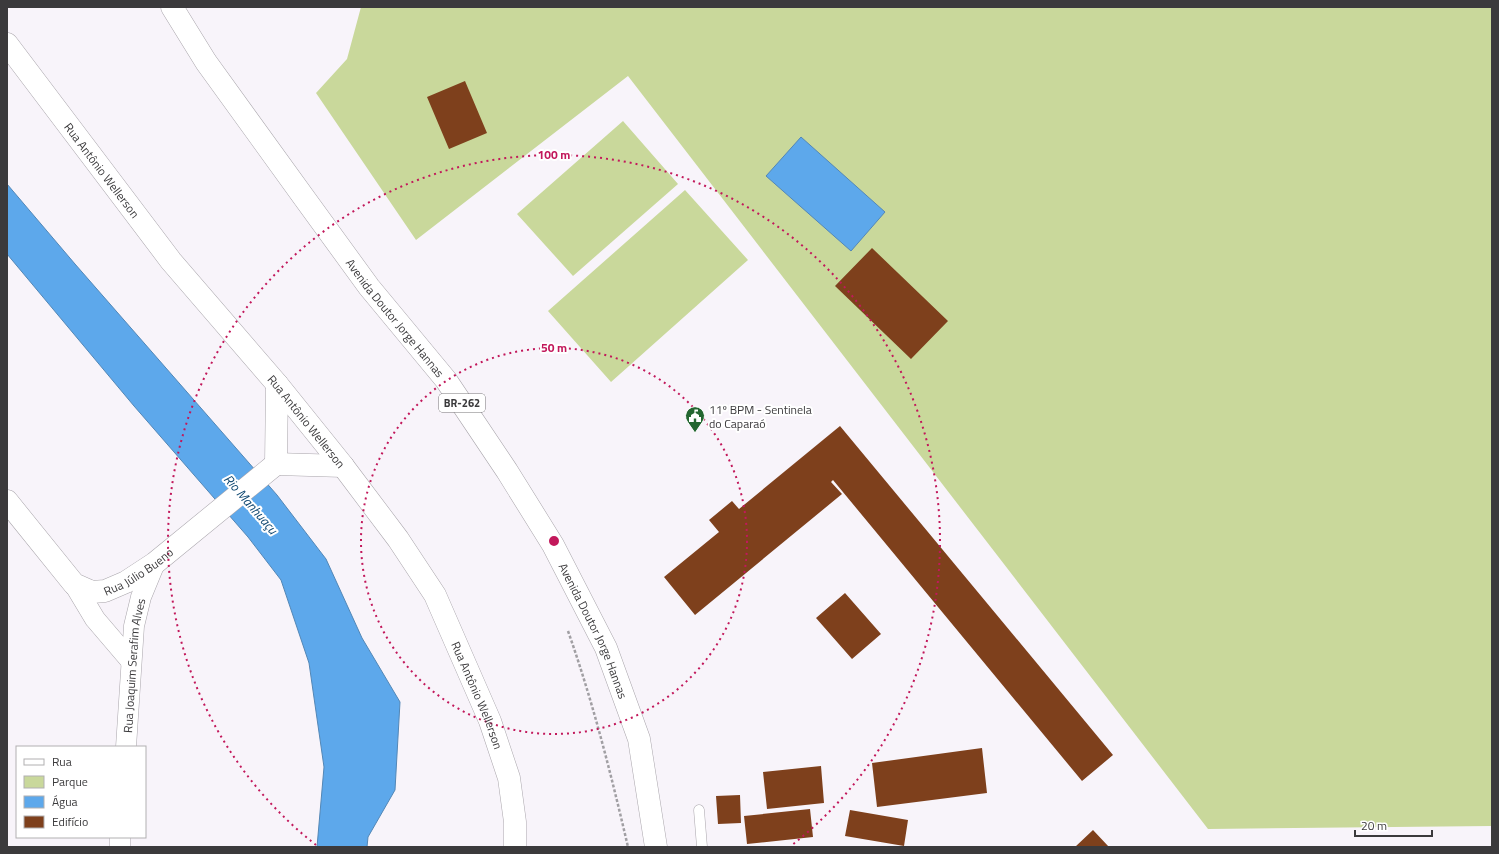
<svg xmlns="http://www.w3.org/2000/svg" width="1499" height="854" font-family="'Titillium Web',sans-serif">
  <style>
    .green { fill: #c9d89b }
    .water { fill: #5da8eb; stroke: #5387b6 }
    .building { fill: #7e401c }
    .lines { fill: none; stroke-linecap: round; stroke-linejoin: round }
    .service-casing { stroke: #a9a5ab; stroke-width: 11 }
    .minor-casing { stroke: #a9a5ab; stroke-width: 21 }
    .tertiary-casing { stroke: #a9a5ab; stroke-width: 23 }
    .trunk-casing { stroke: #a9a5ab; stroke-width: 23 }
    .path { stroke: #a19fa3; stroke-width: 2.5; stroke-dasharray: 3 2; stroke-linecap: butt }
    .service { stroke: #fff; stroke-width: 10 }
    .minor { stroke: #fff; stroke-width: 20 }
    .tertiary { stroke: #fff; stroke-width: 22 }
    .trunk { stroke: #fff; stroke-width: 22 }
    .ring { fill: none; stroke: #c2185b; stroke-width: 2; stroke-dasharray: 2 4 }
    .labels { text-anchor: middle; dominant-baseline: central; stroke-width: 4; stroke-linejoin: round; paint-order: stroke }
    .shield { fill: #fff; stroke: #767576; stroke-width: 1 }
    .shield-label { font-size: 11px; font-weight: bold; fill: #3b3a3c }
    .street-label { font-size: 12px; fill: #3b3a3c; stroke: #fff }
    .poi-label { font-size: 12px; fill: #3b3a3c; stroke: #fff; text-anchor: start }
    .water-label { font-size: 13px; font-style: italic; fill: #08426d; stroke: #fff }
    .centre { fill: #c2185b; stroke: #fff; stroke-width: 2 }
    .ring-label { font-size: 12px; text-anchor: middle; font-weight: bold; fill: #c2185b; stroke: #fff; stroke-width: 4; stroke-linejoin: round; paint-order: stroke }
  </style>
  <rect width="100%" height="100%" fill="#f8f4fa"/>
  <path class="green" d="M361 7H1492V826L1208 829 628 76 416 240 316 93 347 59Z
    M623 121 678 184 573 276 517 214Z
    M685 190 748 260 611 382 548 311Z"/>
  <path class="water" d="M801 137 885 212 851 251 766 176Z
    M7 184 75 264 277 495 326 559 362 638 400 702 395 790 368 837 367 847H317L324 767 309 663 281 580 248 537 134 406 7 254Z"/>
  <path class="building" d="M465 81 487 133 449 149 427 97Z
    M872 248 948 321 911 359 835 286Z
    M840 426 1113 755 1082 781 833 480 831 482 842 494 695 615 664 577 719 532 709 520 732 501 739 509Z
    M845 593 881 634 852 659 816 618Z
    M982 748 987 793 877 807 872 763Z
    M821 766 824 803 767 809 763 772Z
    M740 795 741 823 718 824 716 796Z
    M810 809 813 837 747 844 744 816Z
    M850 810 908 820 904 846 845 836Z
    M1093 830 1109 847H1075Z"/>
  <g class="lines">
    <defs>
      <path id="service" d="M699 810 702 847"/>
      <g id="minor">
        <path d="M74 584 95 619 130 660"/>
        <path id="s1" d="M126 747 134 626 141 597 155 563"/>
        <path d="M120 847V837"/>
      </g>
      <g id="tertiary">
        <path id="s2" d="M7 44 171 261 277 384 343 466 398 539 435 595 490 721 509 778 515 822V847"/>
        <path d="M276 464 277 384"/>
        <path d="M276 464 343 466"/>
        <path id="s3" d="M7 501 74 584 92 592 105 591 126 582 155 563 276 464"/>
      </g>
      <g id="trunk">
        <path id="s4" d="M172 7 206 62 305 199 369 287 446 380 507 471 553 545 606 648 639 739 656 847"/>
      </g>
    </defs>
    <use href="#service" class="service-casing"/>
    <use href="#minor" class="minor-casing"/>
    <use href="#tertiary" class="tertiary-casing"/>
    <use href="#trunk" class="trunk-casing"/>
    <path class="path" d="M568 631C593 702 611 774 628 847"/>
    <use href="#service" class="service"/>
    <use href="#minor" class="minor"/>
    <use href="#tertiary" class="tertiary"/>
    <use href="#trunk" class="trunk"/>
  </g>
  <g class="ring">
    <circle cx="554" cy="541" r="193"/>
    <path d="M316 845A386 386 0 1 1 792 845"/>
  </g>
  <defs>
    <symbol id="civic-pin" viewBox="-11 -11 22 30"><path d="M0 17L-7.5 6A9.5 9.5 0 1 1 7.5 6Z" fill="#236630" stroke="#fff"/><path d="M-.6-6.5H3V-4.5H.6V-3L4-1V1h2V6H-6V1h2V-1L-.6-3ZM-1.2 2.5V6h2.4V2.5Z" fill="#fff"/></symbol>
  </defs>
  <g fill-rule="evenodd">
    <use href="#civic-pin" x="684" y="405" width="22" height="30"/>
  </g>
  <g class="labels">
    <rect class="shield" x="439" y="394" width="46" height="18" rx="3"/>
    <g class="shield-label">
      <text x="462" y="403">BR-262</text>
    </g>
    <g class="street-label">
      <text stroke="none"><textPath href="#s2" startOffset="158">Rua Antônio Wellerson</textPath></text>
      <text stroke="none"><textPath href="#s4" startOffset="383">Avenida Doutor Jorge Hannas</textPath></text>
      <text stroke="none"><textPath href="#s2" startOffset="482">Rua Antônio Wellerson</textPath></text>
      <text stroke="none"><textPath href="#s3" startOffset="178">Rua Júlio Bueno</textPath></text>
      <text stroke="none"><textPath href="#s4" startOffset="755">Avenida Doutor Jorge Hannas</textPath></text>
      <text stroke="none"><textPath href="#s1" startOffset="82">Rua Joaquim Serafim Alves</textPath></text>
      <text stroke="none"><textPath href="#s2" startOffset="807">Rua Antônio Wellerson</textPath></text>
    </g>
    <g class="poi-label">
      <text x="709" y="409">11º BPM - Sentinela<tspan x="709" dy="14">do Caparaó</tspan></text>
    </g>
    <g class="water-label">
      <text transform="translate(251 504) rotate(49)">Rio Manhuaçu</text>
    </g>
  </g>
  <circle cx="554" cy="541" r="6" class="centre"/>
  <g class="ring-label">
    <text x="554" y="159">100 m</text>
    <text x="554" y="352">50 m</text>
  </g>
  <rect width="1499" height="854" fill="none" stroke="#3b3a3c" stroke-width="16"/>
  <rect x="16" y="746" width="130" height="92" fill="#ffffff" stroke="#b1b0b1"/>
  <rect x="24" y="759" width="20" height="6" fill="#ffffff" stroke="#b1b0b1"/>
  <text x="52" y="766" font-size="12" fill="#3b3a3c">Rua</text>
  <rect x="24" y="776" width="20" height="12" fill="#c9d89b" stroke="#b1b0b1"/>
  <text x="52" y="786" font-size="12" fill="#3b3a3c">Parque</text>
  <rect x="24" y="796" width="20" height="12" fill="#5da8eb" stroke="#b1b0b1"/>
  <text x="52" y="806" font-size="12" fill="#3b3a3c">Água</text>
  <rect x="24" y="816" width="20" height="12" fill="#7e401c" stroke="#b1b0b1"/>
  <text x="52" y="826" font-size="12" fill="#3b3a3c">Edifício</text>
  <path d="M1355 830v6h77v-6" fill="none" stroke="#3b3a3c" stroke-width="2"/>
  <text x="1361" y="830" font-size="12" fill="#3b3a3c" stroke="#ffffff" stroke-width="3" paint-order="stroke">20 m</text>
</svg>
